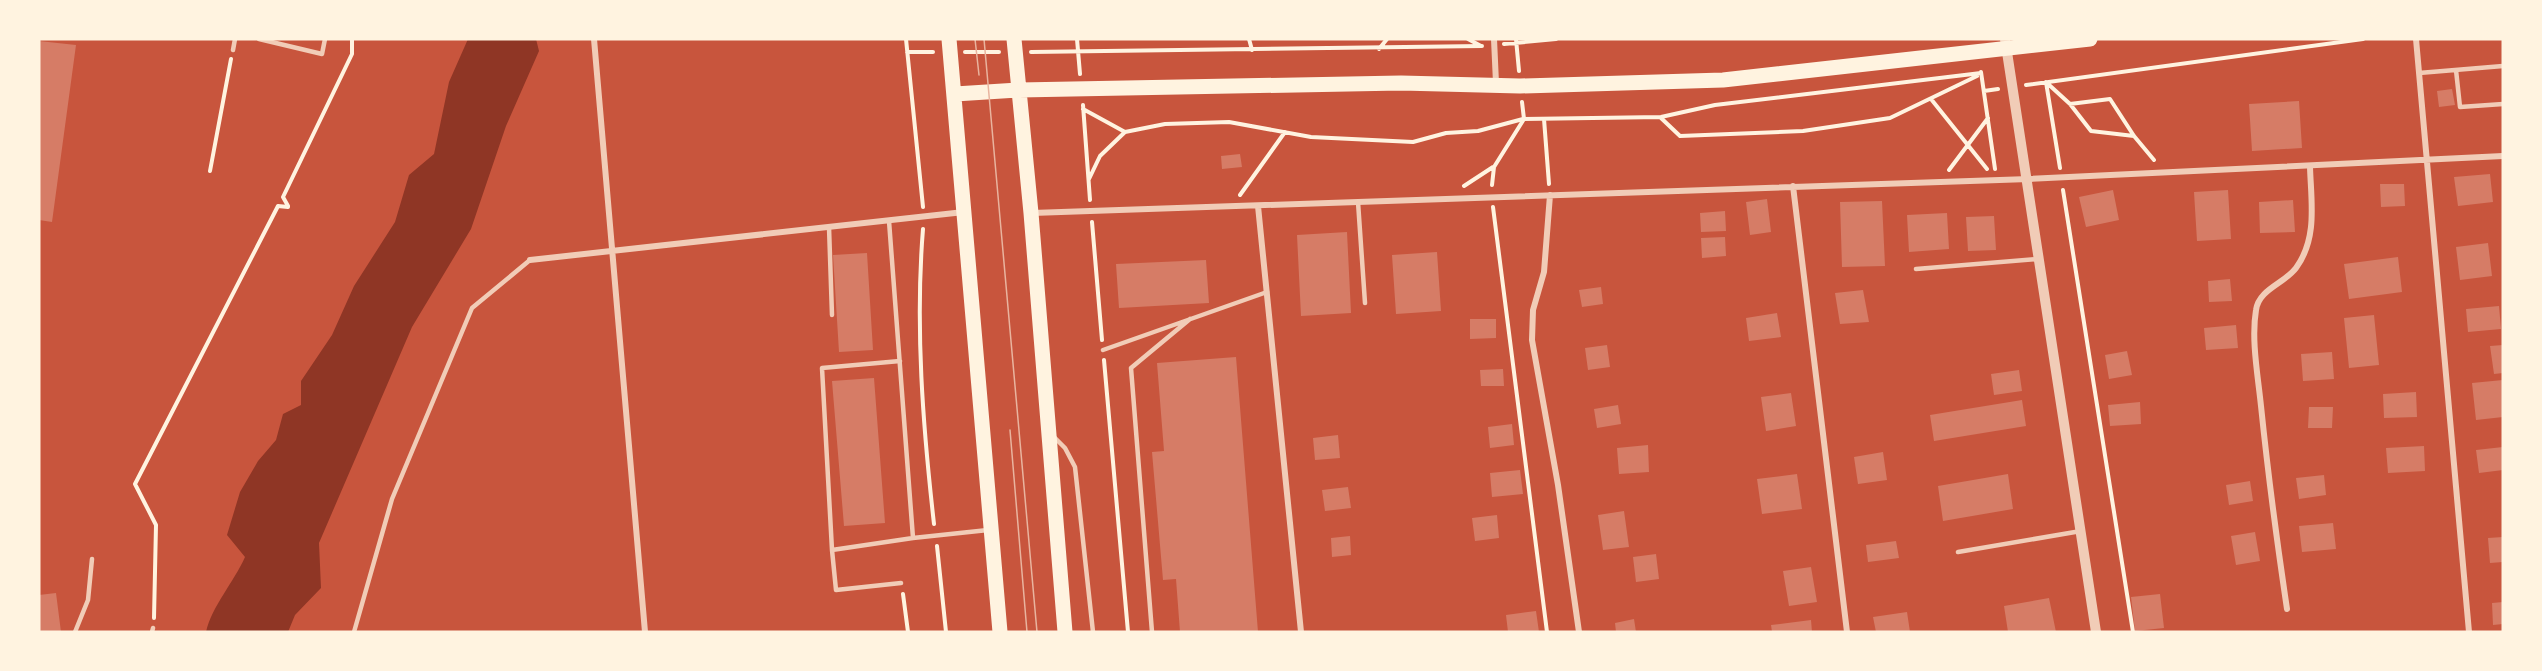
<svg xmlns="http://www.w3.org/2000/svg" width="2542" height="671" font-family="'IBM Plex Serif',serif">
  <style>
    .water { fill: #8f3625 }
    .building { fill: #d67c66 }
    .lines { fill: none; stroke-linecap: round; stroke-linejoin: round }
    .path { stroke: #fff3e0; stroke-width: 4 }
    .service { stroke: #f1ccb7; stroke-width: 4.5 }
    .minor { stroke: #f1ccb7; stroke-width: 6 }
    .tertiary { stroke: #f1ccb7; stroke-width: 10 }
    .primary { stroke: #fff3e0; stroke-width: 15 }
    .tram { stroke: #e9b49f; stroke-width: 1.5 }
  </style>
  <rect width="100%" height="100%" fill="#c8553d"/>
  <path class="water" d="M468 39H536L539 51 506 126 471 229 412 327 319 543 321 588 295 615 288 632H206C212 606 234 582 245 557L227 535 240 492 258 461 276 440 283 414 301 405V381L332 335 354 286 395 222 409 175 434 154 449 82Z"/>
  <path class="building" d="M39 41 76 45 52 222 39 220Z
    M2452 89 2455 105 2439 107 2437 91Z
    M2299 101 2302 148 2252 151 2249 104Z
    M1240 154 1242 167 1222 169 1221 156Z
    M2490 174 2493 202 2458 206 2454 177Z
    M2380 184H2404L2405 206 2381 207Z
    M2113 190 2119 220 2086 227 2079 197Z
    M2228 190 2231 239 2197 241 2194 192Z
    M1767 199 1771 232 1750 235 1746 202Z
    M2293 200 2295 232 2260 233 2259 202Z
    M1882 201 1885 266 1842 267 1840 202Z
    M1725 211 1726 231 1701 232 1700 213Z
    M1947 213 1949 249 1909 252 1907 215Z
    M1994 216 1996 250 1968 251 1966 217Z
    M1347 232 1351 313 1301 316 1297 235Z
    M1725 237 1726 256 1702 258 1701 238Z
    M2488 243 2492 276 2460 280 2456 247Z
    M1437 252 1441 311 1396 314 1392 255Z
    M867 253 873 350 839 352 833 255Z
    M2398 257 2402 292 2349 299 2344 264Z
    M1206 260 1209 303 1119 308 1116 264Z
    M2230 279 2232 301 2209 302 2208 281Z
    M1601 287 1603 304 1582 307 1579 290Z
    M1863 290 1869 322 1840 324 1835 293Z
    M2499 306 2501 329 2468 332 2466 309Z
    M1777 313 1781 337 1749 341 1746 318Z
    M2374 315 2379 365 2349 368 2344 318Z
    M1470 319H1496V338L1470 339Z
    M2236 325 2238 348 2206 350 2204 328Z
    M1607 345 1610 367 1588 370 1585 348Z
    M2503 345V373L2494 374 2490 346Z
    M2127 351 2132 375 2109 379 2105 355Z
    M2332 352 2334 379 2303 381 2301 354Z
    M1236 357 1258 632H1180L1176 579 1163 580 1152 452 1164 451 1157 363Z
    M1503 369 1504 386H1481L1480 370Z
    M2019 370 2022 391 1994 395 1991 374Z
    M874 378 885 523 844 526 832 381Z
    M2503 380V417L2476 420 2472 383Z
    M2416 392 2417 417 2384 418 2383 394Z
    M1791 393 1796 426 1766 431 1761 397Z
    M2022 400 2026 426 1934 441 1930 415Z
    M2140 402 2141 424 2110 426 2108 405Z
    M1618 405 1621 424 1597 428 1594 409Z
    M2309 407H2333L2332 428H2308Z
    M1512 424 1514 445 1490 448 1488 427Z
    M1338 435 1340 458 1315 460 1313 438Z
    M1648 445 1649 472 1619 474 1617 448Z
    M2424 446 2425 471 2388 473 2386 448Z
    M2503 447V470L2479 473 2476 450Z
    M1883 452 1887 480 1858 484 1854 457Z
    M1520 470 1523 494 1492 497 1490 473Z
    M1797 474 1802 509 1762 514 1757 479Z
    M2008 474 2013 509 1943 521 1938 486Z
    M2324 475 2326 495 2299 499 2296 478Z
    M2250 481 2253 501 2229 505 2226 485Z
    M1348 487 1351 508 1325 511 1322 490Z
    M1624 511 1629 547 1603 550 1598 515Z
    M1497 515 1499 538 1475 541 1472 518Z
    M2333 523 2336 549 2302 552 2299 526Z
    M2255 532 2260 561 2236 565 2231 536Z
    M1350 536 1351 555 1332 557 1331 538Z
    M2503 537V562L2490 563 2488 538Z
    M1896 541 1899 558 1868 562 1866 545Z
    M1656 554 1659 579 1636 582 1633 557Z
    M1811 567 1817 602 1789 606 1783 571Z
    M56 593 61 632H39V595Z
    M2160 594 2164 628 2135 631 2131 597Z
    M2049 598 2056 632H2008L2004 606Z
    M2503 602V624L2493 625 2492 603Z
    M1536 611 1539 632H1508L1506 615Z
    M1907 612 1910 632H1876L1873 617Z
    M1634 619 1636 632H1616L1615 623Z
    M1811 620 1812 632H1772L1771 625Z"/>
  <g class="lines">
    <path class="path" d="M906 39 923 207
      M1077 39 1080 74
      M1249 39 1252 50
      M1468 39 1481 46
      M1516 39 1519 71
      M1504 44 1556 39
      M1379 49 1387 39
      M907 52H933
      M965 52H999
      M1031 52 1482 46
      M1981 72 1995 169
      M2046 82 2060 168
      M2047 83 2070 104 2091 131 2134 136
      M2026 85 2363 39
      M1984 91 1998 89
      M1931 99 1987 169
      M1522 102 1524 119 1661 117 1715 105 1981 73
      M2070 104 2110 99 2134 136 2154 160
      M1083 105 1090 200
      M1083 109 1125 132
      M1661 118 1680 136 1803 131 1890 118 1977 76
      M1544 119 1549 184
      M1949 170 1988 118
      M210 171 231 59
      M1089 179 1100 156 1125 132 1165 124 1229 122 1311 137 1413 142 1446 133 1478 131 1523 119
      M1492 185 1494 167 1524 119
      M1464 186 1493 167
      M2063 190 2133 632
      M1240 195 1285 132
      M288 206 283 197 352 54V39
      M1493 207 1547 632
      M1092 222 1102 340
      M923 229C915 327 923 427 934 524
      M1104 360 1128 632
      M937 546 946 632
      M903 594 908 632
      M154 618 156 525 135 484 278 206 288 207"/>
    <path class="service" d="M259 39 322 54 325 39
      M233 50 235 39
      M2456 70 2460 107 2503 104
      M2419 73 2503 66
      M1358 202 1365 303
      M889 221 913 538 832 550 822 368 900 361
      M829 227 832 315
      M1916 269 2038 259
      M1103 350 1267 292
      M1053 436 1065 448 1075 467 1093 632
      M913 538 988 530
      M832 550 836 590 901 583
      M1958 552 2081 531
      M75 632 88 600 92 559
      M152 632 153 628
      M354 632 392 499 472 308 530 260
      M1152 632 1131 368 1190 319"/>
    <path class="minor" d="M594 39 645 632
      M1494 39 1496 83
      M2416 39 2469 632
      M1793 186 1847 632
      M1550 195 1544 272 1533 310 1532 340 1558 485 1579 632
      M1258 206 1301 632
      M1032 213 2029 179 2503 156
      M530 260 964 212
      M2287 609C2277 542 2268 474 2261 406 2258 376 2251 340 2256 310 2259 289 2284 284 2296 268 2318 238 2311 201 2310 167"/>
    <path class="tertiary" d="M2005 39 2096 632"/>
    <path class="primary" d="M949 39 1000 632
      M1014 39 1031 213 1065 632
      M955 94 1019 90 1401 83 1520 86 1723 80 2090 39"/>
    <path class="tram" d="M975 39 979 75
      M984 39 1037 632
      M1010 430 1027 632"/>
  </g>
  <rect width="2542" height="671" fill="none" stroke="#fff3e0" stroke-width="81"/>
</svg>
